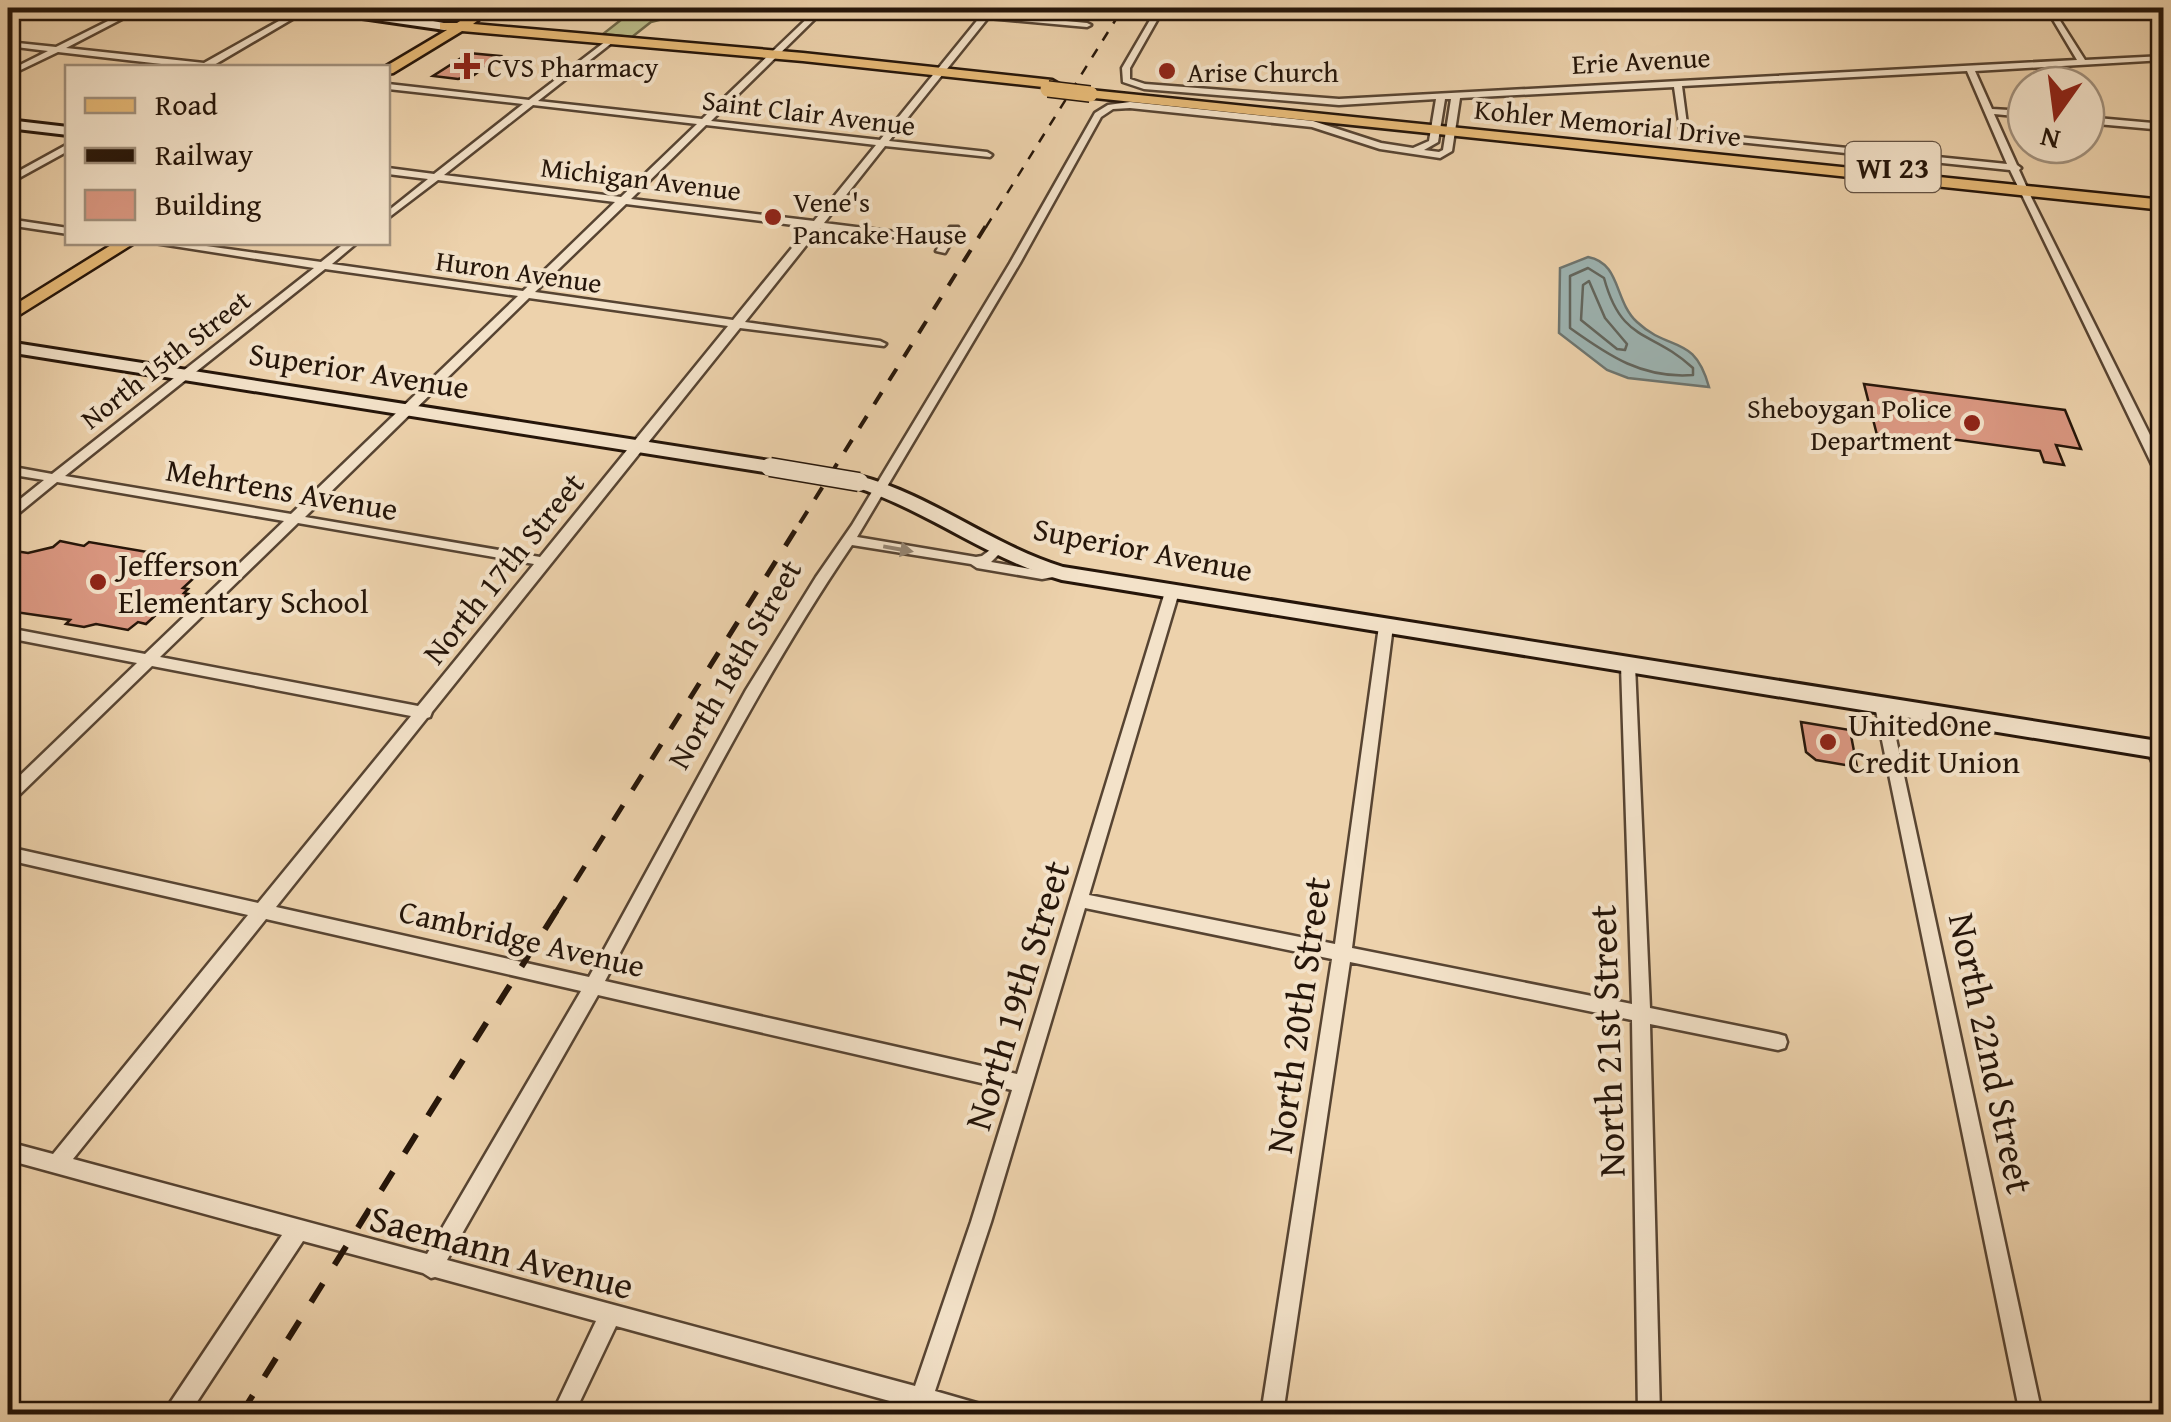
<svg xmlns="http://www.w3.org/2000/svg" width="2171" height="1422" font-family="'Gentium Book Plus',serif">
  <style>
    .green { fill: #b9bb88; stroke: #6f6848; stroke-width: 2.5 }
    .water { fill: #9db5b4; stroke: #6d7570; stroke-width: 2.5 }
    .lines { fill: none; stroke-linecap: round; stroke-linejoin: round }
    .shore { stroke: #61655e; stroke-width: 2.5 }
    .building { fill: #db9882; stroke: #251509; stroke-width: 2.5 }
    .street-casing { stroke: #574432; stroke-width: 5 }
    .secondary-casing { stroke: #251509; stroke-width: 6 }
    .primary-casing { stroke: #251509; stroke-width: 5 }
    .street { fill: #f3e2c9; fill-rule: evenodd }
    .secondary { fill: #f3e2c9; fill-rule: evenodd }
    .primary { fill: #e6b976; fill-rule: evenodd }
    .rail-far3 { stroke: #251509; stroke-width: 2.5; stroke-dasharray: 10 10; stroke-linecap: butt }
    .rail-far2 { stroke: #251509; stroke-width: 4; stroke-dasharray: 14 14; stroke-linecap: butt }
    .rail-far1 { stroke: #251509; stroke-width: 5; stroke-dasharray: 18 18; stroke-linecap: butt }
    .rail { stroke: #251509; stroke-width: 6; stroke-dasharray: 22 22; stroke-linecap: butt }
    .secondary-bridge-casing { stroke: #251509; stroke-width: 21; stroke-linecap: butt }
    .primary-bridge-casing { stroke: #251509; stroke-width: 18; stroke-linecap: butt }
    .secondary-bridge { stroke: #f3e2c9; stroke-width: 18 }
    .primary-bridge { stroke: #e6b976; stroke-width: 15 }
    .oneway { fill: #968673 }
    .poi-dot { fill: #8f2418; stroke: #f3e2c9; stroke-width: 4 }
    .labels { text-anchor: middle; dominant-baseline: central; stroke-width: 8; stroke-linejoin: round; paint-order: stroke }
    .far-street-label { font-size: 28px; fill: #251509; stroke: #f3e2c9 }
    .far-poi-label { font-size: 28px; fill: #251509; stroke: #f3e2c9; text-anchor: start }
    .shield { fill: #f3e2c9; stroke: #635243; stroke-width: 2.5 }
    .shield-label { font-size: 30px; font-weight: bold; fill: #251509 }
    .street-label { font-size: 32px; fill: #251509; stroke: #f3e2c9 }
    .poi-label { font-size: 32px; fill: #251509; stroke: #f3e2c9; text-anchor: start }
    .near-street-label { font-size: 38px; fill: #251509; stroke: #f3e2c9 }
  </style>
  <rect width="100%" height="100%" fill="#edd2ac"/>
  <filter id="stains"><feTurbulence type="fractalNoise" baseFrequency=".002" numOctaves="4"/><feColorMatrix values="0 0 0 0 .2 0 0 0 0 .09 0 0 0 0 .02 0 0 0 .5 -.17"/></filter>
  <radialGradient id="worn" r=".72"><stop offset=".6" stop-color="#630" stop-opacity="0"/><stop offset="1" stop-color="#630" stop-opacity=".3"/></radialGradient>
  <path class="green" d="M636 8H784L704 16 690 12 651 22 632 37 603 34Z"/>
  <path class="water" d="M1588 257C1621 263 1614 301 1637 322 1670 353 1694 333 1709 387L1628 378 1607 370 1559 333 1560 268Z"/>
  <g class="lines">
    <path class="shore" d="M1588 268 1604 278C1622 344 1651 329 1693 368V375C1643 379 1609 356 1570 328V276Z
      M1589 281 1605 318 1627 344 1625 350 1617 349 1581 320 1583 285Z"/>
  </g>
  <path class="building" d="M469 53 500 56 474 75 458 79 433 76Z
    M1864 384 2065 410 2081 449 2056 445 2064 465 2044 462 2040 451 1921 435 1924 446 1878 439Z
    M60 541 84 546 89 542 165 555 161 558 197 566 188 575 196 576 183 588 188 589 184 593 188 594 173 608 159 612 146 624 138 622 128 630 96 624 84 627 66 624 70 620 8 611V550L28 553 53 547Z
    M1801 722 1850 730 1857 767 1816 760 1806 752Z"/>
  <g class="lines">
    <defs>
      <path id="street" d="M134 8H143L66 48 204 63 302 8H311L214 65 227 68H196L58 52 8 76V71L48 51 8 46V42L56 47Z
        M574 8H657L625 13 578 10Z
        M818 8H826L711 121 880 140 980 17 905 10 902 8 984 13 988 8H995L991 14 1087 23 1091 25 1087 27 988 18 889 141 987 152 992 155 990 157 885 146 824 223 944 238 950 227H958L959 229 945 253 936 251 941 243 820 228 745 322 880 341 886 344 884 346 740 328 432 712 430 717 427 718 276 907 589 977 746 690 816 577 852 525 1010 263 1095 113 1108 105 1130 102 1313 121 1381 143 1413 148 1429 141 1436 99 1339 105 1144 89 1123 82 1122 68 1157 8H1164L1130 68V79L1145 84 1339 99 2077 60 2046 8H2052L2085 60 2164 56V60L1975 71 1992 109 2026 111V117L1994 114 2017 165 2021 168 2019 170 2032 199 2164 463V481L2158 477 2010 170 1681 136 1674 87 1460 98 1452 151 1440 158 1380 149 1312 127 1130 108 1113 109 1101 117 1020 263 857 537 976 557 982 556 998 544 1005 548 991 562 1042 571 1059 568 1066 572 1064 575 1042 579 977 568 971 564 852 545C758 683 684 834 605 981L1017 1074 1165 592 1172 587 1179 592 1089 895 1335 944 1379 626 1386 621 1393 626 1352 948 1632 1004 1621 665 1623 661H1633L1635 665 1650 1008 1778 1034 1785 1036 1787 1042 1785 1048 1778 1050 1650 1024 1660 1414H1638L1632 1020 1350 962 1283 1414H1261L1332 959 1085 908 991 1222 935 1391 987 1406 990 1414H940L928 1411 927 1414H905L908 1406 616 1326 574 1414H552L596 1321 435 1277 431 1278 423 1273 303 1241 189 1414H165L168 1406 282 1235 8 1160V1142L53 1154 248 915 8 860V847L258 903 411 716 152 666 14 800 8 802V787L137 663 8 638V628L145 654 284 521 57 482 13 518 8 519V509L44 480 8 474V466L52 474 314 268 148 242H178L321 262 346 242H358L332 264 523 291 615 202 438 180 388 218V211L428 179 388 174V168L434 174 523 104 388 89V84L529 100 610 38 614 40 613 42 538 101 702 119ZM1967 71 2007 164 1688 132 1682 86ZM1445 99H1451L1443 150 1439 152 1424 150 1438 142ZM533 105 697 124 621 197 444 175ZM706 125 876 145 814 221 631 199ZM626 204 809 227 733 320 535 292ZM325 269 518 296 291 514 65 476ZM529 298 728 326 540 557 305 517ZM298 523 534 564 418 706 160 657ZM266 919 581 991 427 1254 73 1159ZM598 995 1012 1090 971 1222 915 1386 447 1260Z
        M2086 117 2164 124V130L2086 123Z
        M68 144V151L8 184V177Z
        M8 219 68 228V234L8 225Z
        M1882 701 1889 706 2042 1414H2020L1875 706Z
        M2155 744 2160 746 2164 752V777L2158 775 2147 750 2150 746Z"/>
      <path id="secondary" d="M293 8H323L421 20 426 15 477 8 433 21 449 24 451 26 445 30Z
        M8 120 68 127V135L8 128Z
        M8 342 770 461 779 467 770 473 8 352Z
        M859 476C932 495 991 545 1063 567L2164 742V759L1062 580C987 559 926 509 852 486V478Z"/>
      <path id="primary" d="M480 8H494L473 24 803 53 1052 80 1059 84 1052 88 803 61 462 31 393 73 388 74V68H383L447 30 440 29V23H457Z
        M1090 90 2164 200V210L1085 97 1083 94Z
        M116 242H136L8 322V309Z"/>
    </defs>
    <use href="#street" class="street-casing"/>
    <use href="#secondary" class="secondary-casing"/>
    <use href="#primary" class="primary-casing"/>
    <use href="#street" class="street"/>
    <use href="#secondary" class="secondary"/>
    <use href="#primary" class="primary"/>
    <path class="rail-far3" d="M986 227 1123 8"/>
    <path class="rail-far2" d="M800 523 987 224"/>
    <path class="rail-far1" d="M556 912 801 521"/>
    <path class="rail" d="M241 1414 557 910"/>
    <defs>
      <path id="secondary-bridge" d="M770 467 859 482"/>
      <path id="primary-bridge" d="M1048 89 1090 94"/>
    </defs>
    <use href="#secondary-bridge" class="secondary-bridge-casing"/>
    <use href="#primary-bridge" class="primary-bridge-casing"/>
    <use href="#secondary-bridge" class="secondary-bridge"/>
    <use href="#primary-bridge" class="primary-bridge"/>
  </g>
  <defs><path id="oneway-solid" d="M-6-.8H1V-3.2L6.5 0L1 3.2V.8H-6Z" transform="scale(2.5)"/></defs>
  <use class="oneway" href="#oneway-solid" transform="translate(898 549) rotate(10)"/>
  <g class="poi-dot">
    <path d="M462 51h10v10h10v10h-10v10h-10v-10h-10v-10h10z"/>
    <circle cx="1167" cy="71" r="10"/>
    <circle cx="773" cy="217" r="10"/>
    <circle cx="1972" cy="423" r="10"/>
    <circle cx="98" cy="582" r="10"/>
    <circle cx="1828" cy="742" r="10"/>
  </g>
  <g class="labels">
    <g class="far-street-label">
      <text transform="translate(1641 60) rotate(-3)">Erie Avenue</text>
      <text transform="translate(809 112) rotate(7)">Saint Clair Avenue</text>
      <text transform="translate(1608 122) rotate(6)">Kohler Memorial Drive</text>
      <text transform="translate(641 178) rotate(7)">Michigan Avenue</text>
      <text transform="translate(519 271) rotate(8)">Huron Avenue</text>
      <text transform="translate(165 359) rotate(-38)">North 15th Street</text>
    </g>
    <g class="far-poi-label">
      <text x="487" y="66">CVS Pharmacy</text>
      <text x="1187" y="71">Arise Church</text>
      <text x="793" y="201">Vene's<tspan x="793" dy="32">Pancake Hause</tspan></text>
      <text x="1952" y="407" text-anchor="end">Sheboygan Police<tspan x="1952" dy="32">Department</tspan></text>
    </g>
    <rect class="shield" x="1845.5" y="142" width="95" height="50" rx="8"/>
    <g class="shield-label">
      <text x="1893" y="167">WI 23</text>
    </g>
    <g class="street-label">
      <text transform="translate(359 370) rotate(9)">Superior Avenue</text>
      <text transform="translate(282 489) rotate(10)">Mehrtens Avenue</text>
      <text transform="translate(1143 549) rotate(11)">Superior Avenue</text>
      <text transform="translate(503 568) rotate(-51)">North 17th Street</text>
      <text transform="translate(734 664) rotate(-60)">North 18th Street</text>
      <text transform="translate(522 938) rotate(13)">Cambridge Avenue</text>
    </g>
    <g class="poi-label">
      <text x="118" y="564">Jefferson<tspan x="118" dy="37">Elementary School</tspan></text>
      <text x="1848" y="724">UnitedOne<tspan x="1848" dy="37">Credit Union</tspan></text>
    </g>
    <g class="near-street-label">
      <text transform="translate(1016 995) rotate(-73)">North 19th Street</text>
      <text transform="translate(1297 1015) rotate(-82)">North 20th Street</text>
      <text transform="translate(1606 1041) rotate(-92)">North 21st Street</text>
      <text transform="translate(1992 1053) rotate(78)">North 22nd Street</text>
      <text transform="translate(502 1251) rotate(15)">Saemann Avenue</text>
    </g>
  </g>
  <rect width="2171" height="1422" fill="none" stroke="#edd2ac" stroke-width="40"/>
  <rect x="10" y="10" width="2151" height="1402" fill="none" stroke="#251509" stroke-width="5"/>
  <rect x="20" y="20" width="2131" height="1382" fill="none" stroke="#251509" stroke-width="2.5"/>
  <rect x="65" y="65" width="325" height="180" fill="#f3e2c9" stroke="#a1907c" stroke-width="2.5"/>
  <rect x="85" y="98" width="50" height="15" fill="#e6b976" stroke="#a1907c" stroke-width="2.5"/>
  <text x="155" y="115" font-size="30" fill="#251509">Road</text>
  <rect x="85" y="148" width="50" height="15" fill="#251509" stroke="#a1907c" stroke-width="2.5"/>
  <text x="155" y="165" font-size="30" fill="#251509">Railway</text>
  <rect x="85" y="190" width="50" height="30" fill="#db9882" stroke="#a1907c" stroke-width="2.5"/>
  <text x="155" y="215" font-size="30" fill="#251509">Building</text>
  <g transform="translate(2056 115) rotate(194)"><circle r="48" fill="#f3e2c9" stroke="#a1907c" stroke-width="2.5"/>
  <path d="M0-8L18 38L0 25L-18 38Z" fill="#8f2418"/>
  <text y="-15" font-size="28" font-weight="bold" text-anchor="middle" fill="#251509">N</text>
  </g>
  <rect width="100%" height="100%" filter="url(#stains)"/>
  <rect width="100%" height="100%" fill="url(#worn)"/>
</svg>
